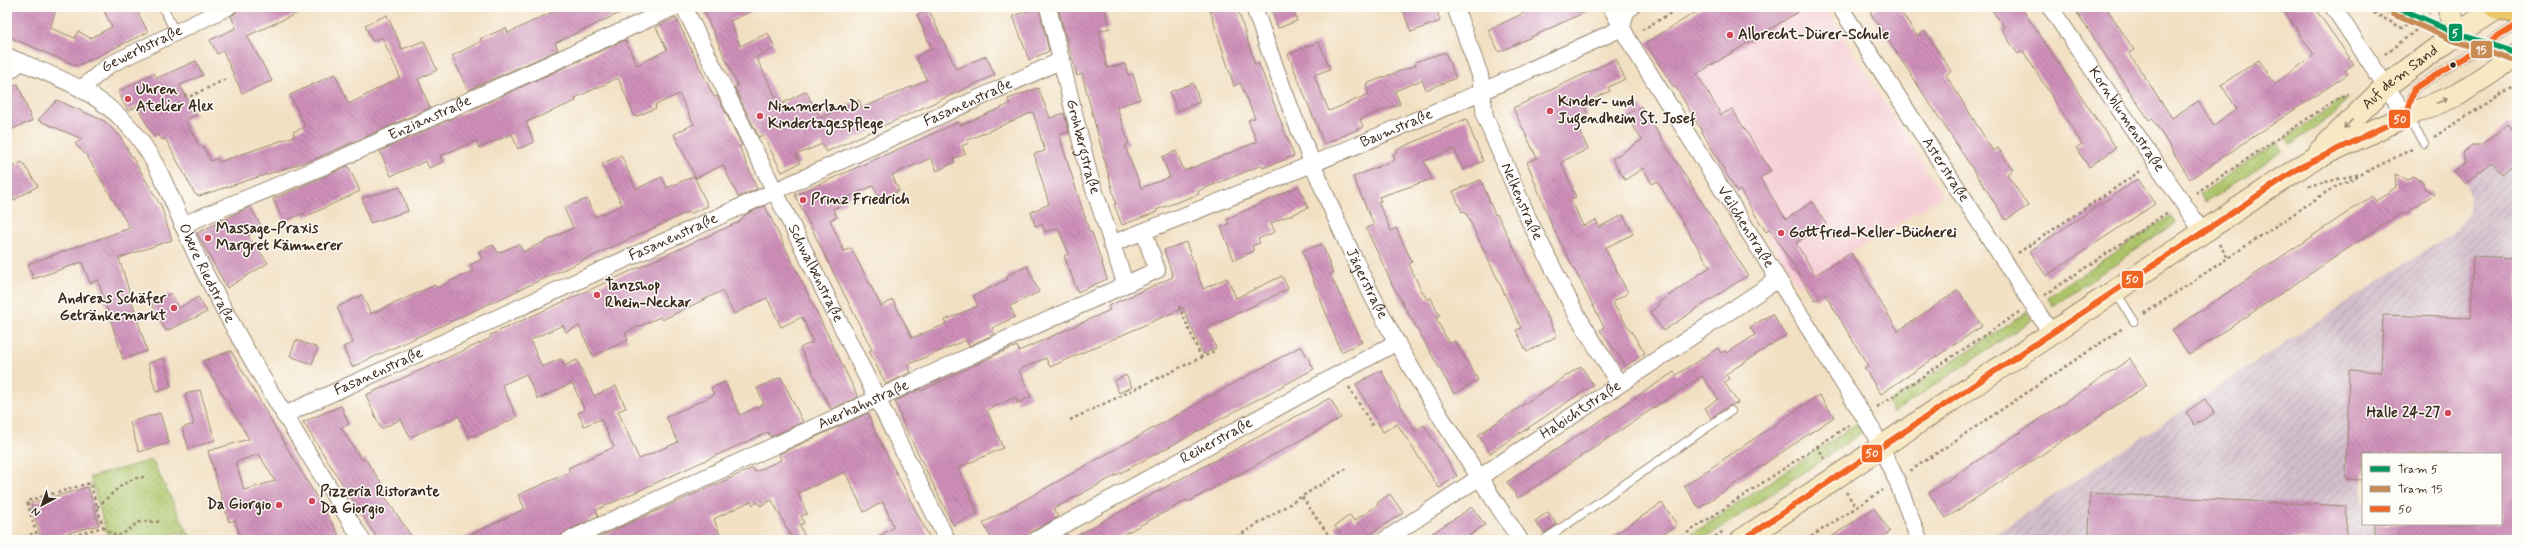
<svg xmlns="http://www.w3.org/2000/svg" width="2524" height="547" font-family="Mynerve,sans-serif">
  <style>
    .built { fill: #f6cfd6 }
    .industrial { fill: url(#industrial-furrows); fill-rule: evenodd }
    .grass { fill: url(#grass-dots); stroke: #747844 }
    .garden { fill: #aec66b; stroke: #747844 }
    .building { fill: url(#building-back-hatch); fill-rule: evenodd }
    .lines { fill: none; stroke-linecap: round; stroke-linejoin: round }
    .lane-casing { stroke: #968570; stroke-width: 10 }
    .street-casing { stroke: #968570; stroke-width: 18 }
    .secondary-casing { stroke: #968570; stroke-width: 24 }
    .primary-casing { stroke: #968570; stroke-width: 24 }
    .path { stroke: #968570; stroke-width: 2.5; stroke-dasharray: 3 3; stroke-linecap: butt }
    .lane { stroke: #fff; stroke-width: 8 }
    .street { stroke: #fff; stroke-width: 16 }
    .secondary { stroke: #f7e9c3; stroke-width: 22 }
    .primary { stroke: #eac769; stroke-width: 22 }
    .bus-1-casing { stroke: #fdfcf7; stroke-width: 9 }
    .bus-1 { stroke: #f26522; stroke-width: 6 }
    .tram-1-casing { stroke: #fdfcf7; stroke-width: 9 }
    .tram-2-casing { stroke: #fdfcf7; stroke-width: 9 }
    .tram-1 { stroke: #00975f; stroke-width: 6 }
    .tram-2 { stroke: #c88b52; stroke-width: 6 }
    .oneway { stroke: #998a70 }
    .poi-dot { fill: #d1495b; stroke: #fdfcf7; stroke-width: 1.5 }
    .bus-dot { fill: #3b2a1e; stroke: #fdfcf7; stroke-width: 1.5 }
    .labels { text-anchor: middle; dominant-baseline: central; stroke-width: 3; stroke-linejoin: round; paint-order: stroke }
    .poi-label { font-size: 15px; font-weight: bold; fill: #3b2a1e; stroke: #fdfcf7; text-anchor: start }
    .street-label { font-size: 15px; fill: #3b2a1e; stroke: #fdfcf7 }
    .line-badge { stroke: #fdfcf7; stroke-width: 1.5 }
    .badge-label { font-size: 11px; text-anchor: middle; font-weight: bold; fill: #fff }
  </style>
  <defs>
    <pattern id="industrial-furrows" width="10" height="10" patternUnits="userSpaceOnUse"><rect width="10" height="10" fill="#d1bdc9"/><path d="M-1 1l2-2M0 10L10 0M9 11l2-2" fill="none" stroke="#ab9aa3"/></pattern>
    <pattern id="grass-dots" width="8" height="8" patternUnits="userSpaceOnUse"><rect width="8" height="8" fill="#aec66b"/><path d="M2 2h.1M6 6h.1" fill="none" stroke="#8fa157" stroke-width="1.8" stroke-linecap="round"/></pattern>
    <pattern id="building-back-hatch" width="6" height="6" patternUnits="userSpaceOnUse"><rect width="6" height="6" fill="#cf8fb9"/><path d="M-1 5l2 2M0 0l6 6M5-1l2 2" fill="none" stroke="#a97596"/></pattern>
  </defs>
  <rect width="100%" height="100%" fill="#fdfcf7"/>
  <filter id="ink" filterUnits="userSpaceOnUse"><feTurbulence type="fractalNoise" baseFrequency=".025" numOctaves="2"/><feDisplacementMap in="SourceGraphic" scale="8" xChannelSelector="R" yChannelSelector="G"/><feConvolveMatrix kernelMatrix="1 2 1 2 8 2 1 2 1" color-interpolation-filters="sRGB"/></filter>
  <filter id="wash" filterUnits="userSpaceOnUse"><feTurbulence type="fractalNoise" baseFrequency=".012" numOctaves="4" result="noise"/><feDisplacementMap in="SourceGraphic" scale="16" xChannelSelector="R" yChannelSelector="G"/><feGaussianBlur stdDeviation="0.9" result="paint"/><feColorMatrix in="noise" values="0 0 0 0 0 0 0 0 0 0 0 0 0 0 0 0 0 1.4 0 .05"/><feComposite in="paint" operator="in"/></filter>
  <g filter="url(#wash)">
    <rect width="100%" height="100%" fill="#f2e0c3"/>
    <path class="built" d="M1704 7H1824L1943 196 1798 286 1740 190 1737 192 1676 87 1674 88 1646 43Z"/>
    <path class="industrial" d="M2517 123V540H1986L2456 230 2469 212V196L2466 184 2453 170 2509 126ZM2363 454H2501V524H2363Z"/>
    <path class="grass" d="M2347 98 2332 116 2291 145 2286 138 2340 100Z
      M2278 142 2283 151 2205 203 2200 194Z
      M2171 215 2176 223 2053 306 2047 297Z
      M2027 312 2032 320 1893 413 1888 403Z
      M1858 423 1863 432 1703 540H1683Z
      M152 460 187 530 153 540H109L90 477Z"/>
    <path class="garden" d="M188 532 192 540H161Z"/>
    <g id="blocks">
      <path class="building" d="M15 7H57L50 28 75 38 78 31 90 38 112 27 102 7H135L148 32 77 66 7 36V15Z
        M237 7H311L247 36 272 81 242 93 223 51 217 54 210 40 236 28 231 16 236 13Z
        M563 7H633L555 43 558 50 468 90 452 56 482 41 480 39 506 28 508 33Z
        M702 7H761L730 21 740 46 768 33 775 48 756 57 780 105 806 91 820 118 859 100 862 108 927 80 916 57 932 49 917 15 929 10 956 69 986 56 995 75 826 152 822 144 796 155 800 163 782 172 763 135 759 137 734 87 738 86Z
        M1039 7 1049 51 1029 60 1013 16Z
        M1104 7 1110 28 1099 31 1107 68 1125 64 1128 75 1133 74 1140 99 1117 107 1129 144 1125 146 1141 188 1170 177 1162 157 1176 151 1184 171 1257 142 1248 120 1255 118 1240 83 1234 86 1209 7H1237L1255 65 1259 64 1294 156 1263 168 1262 165 1198 191 1199 194 1156 210 1157 212 1122 225 1114 204H1116L1082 74 1077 76 1058 8Z
        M1271 7H1292L1297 21 1278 28Z
        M1402 7H1436L1440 21 1411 32Z
        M1537 7H1596L1499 52 1488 30Z
        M1704 7H1806L1697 74 1721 115 1732 109 1771 171 1760 178 1786 219 1812 202 1826 224 1796 243 1815 275 1851 253 1898 331 1958 290 1982 326 1881 394 1864 368 1868 366 1825 294 1815 300 1770 229 1766 232 1740 190 1737 192 1676 87 1674 88 1646 43Z
        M1878 7H1898L1917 36 1925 31 1951 71 1946 75 1993 151 1998 148 2013 170 2007 174 2028 206 2006 220 1870 12Z
        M1990 7H2021L2116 148 2089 167 2076 148 2082 144 2023 51 2018 54 2001 29 2004 27Z
        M2073 7H2106L2134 50 2129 53 2172 118 2198 101 2214 125 2237 109 2221 85 2259 60 2275 84 2314 55 2281 7H2314L2354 64 2345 70 2348 74 2190 179 2152 118 2149 120Z
        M387 15 402 49 424 41 437 70 418 79 430 108 315 159 199 196 195 194 165 138 162 140 158 134 154 137 137 106 128 111 118 92 154 73 157 78 196 61 203 75 180 85 196 115 185 120 199 146 202 145 211 161 217 158 219 162 295 136 293 132 305 127 290 95 335 74 349 104 400 77 382 37 372 41 365 25Z
        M676 18 714 97 717 96 742 145 739 146 757 189 738 197 723 165 696 178 674 134 694 124 679 94 655 105 656 108 635 117 618 78 575 98 576 101 526 122 534 142 518 149 512 134 479 148 476 141 440 156 443 162 429 168 426 161 391 176 380 151 625 40 637 65 667 50 656 27Z
        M1319 42 1330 69 1314 75 1329 111 1369 94 1366 84 1416 65 1415 62 1445 52 1456 78 1426 90 1422 80 1395 91 1400 104 1360 119 1363 127 1324 144 1288 54Z
        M1616 59 1625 79 1608 87 1610 91 1583 104 1588 114 1574 120 1588 149 1561 162 1576 197 1571 199 1583 226 1596 220 1599 227 1623 215 1633 234 1605 248 1628 293 1612 302 1645 353 1626 366 1600 330 1604 327 1553 228 1527 162 1537 158 1513 108Z
        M1193 83 1200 102 1177 111 1170 92Z
        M18 84 32 121 7 131V89Z
        M1038 88 1050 118 1064 113 1069 132 1059 135 1090 233 1092 232 1107 279 1078 292 1064 256 1069 254 1058 228 1045 232 1042 224 1035 226 1031 212 1049 204 1034 154 1045 151 1033 112 968 140 969 143 962 146 965 154 953 159 955 162 937 171 931 158 892 175 899 191 880 199 873 186 844 199 846 203 833 209 837 217 830 220 844 251 851 248 881 306 893 300 912 338 946 324 945 320 978 306 973 296 1008 279 1006 276 1027 266 1039 292 1010 306 1015 317 992 328 995 334 969 346 966 340 907 365 911 372 886 384 869 351 872 350 795 195 959 122 961 125 1010 104 1008 99Z
        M57 100 104 121 119 135 161 206 172 240 119 258 147 351 123 359 98 280 90 283 82 262 33 279 28 264 130 228 87 156 75 144 82 139 38 120Z
        M1641 106 1748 275 1663 331 1650 312 1659 305 1658 303 1710 267 1657 181 1652 184 1643 168 1625 180 1612 159 1642 140 1626 115Z
        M1466 119 1483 161 1463 170 1454 149 1424 161 1432 179 1379 197 1381 201 1378 202 1391 231 1396 228 1412 262 1409 264 1420 288 1427 299 1431 298 1440 316 1436 318 1449 344 1455 341 1478 380 1454 394 1393 286 1366 228 1374 225 1353 177 1395 160 1393 154 1397 152 1396 150Z
        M2508 124 2517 138V161L2502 174 2492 162 2466 184 2454 171 2465 163 2462 153 2472 145H2482Z
        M621 155 636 189 662 177 667 188 694 176 708 206 689 214 688 212 352 367 343 347 353 343 337 307 362 295 371 314 435 285 436 288 473 271 470 265 482 259 479 251 493 245 498 253 519 244 523 252 573 228 564 208 576 203 587 199 595 217 622 205 602 164Z
        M22 162 38 186 7 204V170Z
        M348 166 360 191 305 217 304 213 284 222 273 199Z
        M2395 174 2407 180 2412 176 2423 182 2424 188 2434 194 2404 214 2401 213 2189 355 2172 330 2372 196 2376 201 2396 187Z
        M2138 179 2155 204 2046 276 2030 251Z
        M1481 180 1495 215 1497 214 1557 336 1527 352 1516 330 1521 328 1465 211 1462 212 1453 191Z
        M1299 186 1308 208 1271 223 1275 232 1258 239 1260 243 1252 246 1254 251 1234 260 1221 227 1229 224 1227 220 1233 216Z
        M400 187 408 211 370 223 362 198Z
        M765 206 858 397 831 409 800 348 813 342 802 317 781 327 767 298 734 314 722 291 662 320 660 317 625 333 628 340 593 356 579 326 566 332 563 325 530 340 542 367 561 359 564 366 577 360 594 396 616 386 626 408 618 411 639 459 678 442 666 417 714 395 711 388 725 382 740 415 764 404 757 388 781 377 803 422 770 437 768 432 596 510 598 516 565 532 560 540H459L525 509 518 495 570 472 568 468 614 447 601 419 584 426 578 413 585 410 572 383 538 399 526 374 502 385 517 417 476 436 475 434 469 437 459 416 410 437 401 419 381 429 366 395 491 338 490 335 739 222 746 214Z
        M250 207 262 227 248 236 268 263 227 288 197 233Z
        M1186 242 1203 289 1227 278 1236 298 1282 276 1288 289 1207 328 1216 348 1203 354 1183 308 1050 367 1046 358 1019 370 1031 397 1018 403 1016 397 987 410 1003 448 958 468 978 513 953 525 903 423 895 401 920 389 921 391 1002 352 1017 346 1019 351 1110 310 1108 306 1173 277 1164 250Z
        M1322 244 1333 273 1330 274 1362 342 1341 352 1302 251Z
        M2473 256 2517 258V540H2375V524H2501V454H2363V480L2346 479 2349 370 2381 372 2383 315 2471 318Z
        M171 293 179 308 198 297 207 312 166 331 151 303Z
        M1772 314 1786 335 1726 374 1729 379 1724 382 1738 403 1728 406 1711 418 1705 408 1718 399 1702 376 1518 498 1507 482 1674 372 1676 375 1718 348 1721 353 1725 351 1727 353 1755 335 1750 327Z
        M296 340 318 348 312 364 290 356Z
        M1301 346 1314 369 1053 509 1058 517 1031 532 1027 540H992L983 523Z
        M231 351 272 422 342 540H241L235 520 229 522 208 451 249 439 203 361ZM259 454 275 481 244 490 236 462Z
        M164 358 171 387 156 392 148 363Z
        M2130 359 2147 385 1946 518 1929 493Z
        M1581 366 1593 385 1490 453 1478 435Z
        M1381 370 1415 431 1424 425 1457 476 1439 488 1397 424 1383 432 1356 384Z
        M1126 375 1132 387 1119 393 1114 381Z
        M200 390 215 440 189 449 182 428 194 424 185 394Z
        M1819 395 1834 417 1699 508 1684 486Z
        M1330 398 1341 418 1188 502 1187 500 1113 540H1056L1067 534 1070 539Z
        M2205 399 2214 413 2195 425 2186 412Z
        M341 406 349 424 341 428 362 460 365 459 389 494 385 497 414 540H378L303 422Z
        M160 413 169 443 139 452 130 422Z
        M868 413 876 434 931 540H873L894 527 883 502 864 512 845 472 798 493 807 514 801 516 804 523 800 525 804 535 793 540 772 500 760 506 758 502 753 505 751 501 714 519 722 540H592L753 468 755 472 781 460 779 454Z
        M88 487 99 525 41 540 31 503Z
        M2090 493 2347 506 2346 540H2089Z
        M1390 494 1403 513 1360 540H1344L1335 526 1350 515 1354 521 1378 505 1377 503Z
        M1662 503 1677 525 1654 540H1607Z
        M1472 507 1485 525 1462 540H1422Z
        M1874 508 1890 532 1878 540H1827Z
        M1548 512 1557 525 1544 533 1535 521Z"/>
    </g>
  </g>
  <g filter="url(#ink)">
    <use href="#blocks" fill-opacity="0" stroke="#968570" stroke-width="1"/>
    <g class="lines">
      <defs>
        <path id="lane" d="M163 7 175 32
          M2424 143 2406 116 2415 88 2517 25
          M2115 291 2134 321
          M1544 540 1731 411"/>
        <g id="street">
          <path id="s1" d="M684 7 947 540"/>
          <path id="s2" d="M1048 7 1089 174 1125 283"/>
          <path id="s3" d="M1254 7C1293 121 1339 237 1397 343 1435 411 1478 475 1520 540"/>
          <path id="s4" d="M1455 7 1480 75 1485 117 1528 218 1574 310 1619 384"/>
          <path id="s5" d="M1611 7 1628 39 1873 431 1897 481 1919 540"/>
          <path id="s6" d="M1840 7 2051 333"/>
          <path id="s7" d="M2050 7 2202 231"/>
          <path d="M2333 7 2406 116"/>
          <path id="s8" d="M7 56C52 76 89 86 125 122 163 161 177 219 202 267 249 361 306 450 362 540"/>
          <path d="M7 73 21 62"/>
          <path id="s9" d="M82 88 109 65 228 7"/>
          <path id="s10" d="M182 225 329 164 675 7"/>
          <path id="s11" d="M1111 244C1284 178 1454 106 1622 28L1626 11 1632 7"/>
          <path id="s12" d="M284 415 1062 60"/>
          <path id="s13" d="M569 540 1157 270 1144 232"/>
          <path id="s14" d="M1036 540 1397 342"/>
          <path id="s15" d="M1385 540 1777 280"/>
        </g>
        <g id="secondary">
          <path d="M2448 7 2458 34"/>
          <path id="s16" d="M2320 151 2386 86 2448 40 2499 7"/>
          <path d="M1742 540 2311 160 2406 116 2457 95 2517 55"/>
        </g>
        <path id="primary" d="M2496 7 2517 13"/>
      </defs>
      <use href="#lane" class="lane-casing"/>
      <use href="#street" class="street-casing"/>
      <use href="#secondary" class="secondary-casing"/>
      <use href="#primary" class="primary-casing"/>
      <path class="path" d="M2363 7 2402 28 2409 23 2426 31
        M2377 7 2409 23
        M1642 30 1681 7
        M2385 54 2419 28 2429 13
        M172 95 191 96 228 78
        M2434 137 2517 84
        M2308 186 2360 174
        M2196 193 2340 97 2349 94
        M2219 244 2228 258
        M2018 253 2142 170
        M2045 295 2168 212
        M1179 306 1201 357
        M2144 314 2328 191 2414 148
        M1349 387 1373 427
        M1877 407 2019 312
        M1070 420 1215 351
        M1817 446 1826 461
        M1910 471 2123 328
        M1846 492 1856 507
        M1302 497 1332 540
        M97 507C112 495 125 477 145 477
        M103 527 116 536C129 533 130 526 140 522 147 520 155 523 162 521
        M19 540 36 532
        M38 540 27 501 90 483 103 527 58 540
        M1232 540 1349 467
        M1677 540 1849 425
        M1710 540 1725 530
        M1806 540 1883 490"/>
      <use href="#lane" class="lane"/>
      <use href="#street" class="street"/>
      <use href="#secondary" class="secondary"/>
      <use href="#primary" class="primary"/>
      <defs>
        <path id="bus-1" d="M1742 540 2299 168 2406 116 2415 88 2517 25"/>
      </defs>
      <use href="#bus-1" class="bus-1-casing"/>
      <use href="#bus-1" class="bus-1"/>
      <defs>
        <path id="tram-1" d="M2396 7 2458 34 2517 53"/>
        <path id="tram-2" d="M2393 14 2455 41 2515 61"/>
      </defs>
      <use href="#tram-1" class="tram-1-casing"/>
      <use href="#tram-2" class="tram-2-casing"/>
      <use href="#tram-1" class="tram-1"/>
      <use href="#tram-2" class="tram-2"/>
    </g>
    <defs><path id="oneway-shaft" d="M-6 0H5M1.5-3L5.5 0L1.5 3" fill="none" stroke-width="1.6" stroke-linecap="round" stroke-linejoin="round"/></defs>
    <g class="oneway">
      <use href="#oneway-shaft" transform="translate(2442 101) rotate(-22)"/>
      <use href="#oneway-shaft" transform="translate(2348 124) rotate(135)"/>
    </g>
  </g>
  <g class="poi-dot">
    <circle cx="1730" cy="35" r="4"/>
    <circle cx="128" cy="99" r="4"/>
    <circle cx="1550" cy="111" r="4"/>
    <circle cx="760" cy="116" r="4"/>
    <circle cx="803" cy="200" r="4"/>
    <circle cx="1781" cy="233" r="4"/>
    <circle cx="208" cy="238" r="4"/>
    <circle cx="597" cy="295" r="4"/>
    <circle cx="174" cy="308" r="4"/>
    <circle cx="2448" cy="413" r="4"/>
    <circle cx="312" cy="501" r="4"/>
    <circle cx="279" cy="505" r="4"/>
  </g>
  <circle class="bus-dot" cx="2453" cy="65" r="3.5"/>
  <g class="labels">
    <g class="poi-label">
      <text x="1738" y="35">Albrecht-Dürer-Schule</text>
      <text x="136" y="90">Uhren<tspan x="136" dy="17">Atelier Alex</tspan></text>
      <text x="1558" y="102">Kinder- und<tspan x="1558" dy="17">Jugendheim St. Josef</tspan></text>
      <text x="768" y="107">NimmerlanD -<tspan x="768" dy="17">Kindertagespflege</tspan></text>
      <text x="811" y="200">Prinz Friedrich</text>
      <text x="216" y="229">Massage-Praxis<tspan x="216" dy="17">Margret Kämmerer</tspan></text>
      <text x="1789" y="233">Gottfried-Keller-Bücherei</text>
      <text x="605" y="286">Tanzshop<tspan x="605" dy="17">Rhein-Neckar</tspan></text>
      <text x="166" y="299" text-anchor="end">Andreas Schäfer<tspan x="166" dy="17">Getränkemarkt</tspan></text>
      <text x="2440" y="413" text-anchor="end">Halle 24-27</text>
      <text x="320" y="492">Pizzeria Ristorante<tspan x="320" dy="17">Da Giorgio</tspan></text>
      <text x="271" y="505" text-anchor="end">Da Giorgio</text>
    </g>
    <g class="street-label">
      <text stroke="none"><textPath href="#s9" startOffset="72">Gewerbstraße</textPath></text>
      <text stroke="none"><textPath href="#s16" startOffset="109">Auf dem Sand</textPath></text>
      <text stroke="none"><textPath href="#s12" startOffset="752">Fasanenstraße</textPath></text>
      <text stroke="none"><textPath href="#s10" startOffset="270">Enzianstraße</textPath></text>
      <text stroke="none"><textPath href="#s7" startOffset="136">Kornblumenstraße</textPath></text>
      <text stroke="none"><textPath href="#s11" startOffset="308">Baumstraße</textPath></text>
      <text stroke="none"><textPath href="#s2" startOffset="144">Grohbergstraße</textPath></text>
      <text stroke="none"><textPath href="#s6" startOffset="194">Asterstraße</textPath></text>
      <text stroke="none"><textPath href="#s4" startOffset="207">Nelkenstraße</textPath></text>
      <text stroke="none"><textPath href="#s5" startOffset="258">Veilchenstraße</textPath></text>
      <text stroke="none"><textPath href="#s12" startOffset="428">Fasanenstraße</textPath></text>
      <text stroke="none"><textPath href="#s8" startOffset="309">Obere Riedstraße</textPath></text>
      <text stroke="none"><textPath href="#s1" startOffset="297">Schwalbenstraße</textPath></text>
      <text stroke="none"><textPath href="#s3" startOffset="299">Jägerstraße</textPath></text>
      <text stroke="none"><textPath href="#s12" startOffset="104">Fasanenstraße</textPath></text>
      <text stroke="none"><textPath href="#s13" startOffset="324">Auerhahnstraße</textPath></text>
      <text stroke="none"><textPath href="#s15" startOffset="235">Habichtstraße</textPath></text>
      <text stroke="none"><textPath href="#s14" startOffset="206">Reiherstraße</textPath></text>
    </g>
  </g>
  <g class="line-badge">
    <rect x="2448" y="23" width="15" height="19" rx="4" fill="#00975f"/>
    <rect x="2470" y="40" width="23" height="19" rx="4" fill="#c88b52"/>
    <rect x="2388" y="109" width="23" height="20" rx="4" fill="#f26522"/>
    <rect x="2121" y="270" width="23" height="19" rx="4" fill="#f26522"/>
    <rect x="1861" y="444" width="22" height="19" rx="4" fill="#f26522"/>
  </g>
  <g class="badge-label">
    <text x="2455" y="37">5</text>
    <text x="2481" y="54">15</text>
    <text x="2400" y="123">50</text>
    <text x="2132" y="283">50</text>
    <text x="1872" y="457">50</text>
  </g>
  <rect width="2524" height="547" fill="none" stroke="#fdfcf7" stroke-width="24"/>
  <rect x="2362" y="453" width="140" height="72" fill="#fdfcf7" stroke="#afa8a0"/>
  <rect x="2370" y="466" width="20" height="6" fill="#00975f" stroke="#afa8a0"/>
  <text x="2398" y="473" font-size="12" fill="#3b2a1e">Tram 5</text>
  <rect x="2370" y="486" width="20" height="6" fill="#c88b52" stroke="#afa8a0"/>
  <text x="2398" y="493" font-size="12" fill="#3b2a1e">Tram 15</text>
  <rect x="2370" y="506" width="20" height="6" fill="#f26522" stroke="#afa8a0"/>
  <text x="2398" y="513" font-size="12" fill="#3b2a1e">50</text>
  <g transform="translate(42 505) rotate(221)" stroke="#fdfcf7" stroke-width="3" paint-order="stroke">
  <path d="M0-3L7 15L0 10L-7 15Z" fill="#3b2a1e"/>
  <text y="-6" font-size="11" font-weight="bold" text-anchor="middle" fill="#3b2a1e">N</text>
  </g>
</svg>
